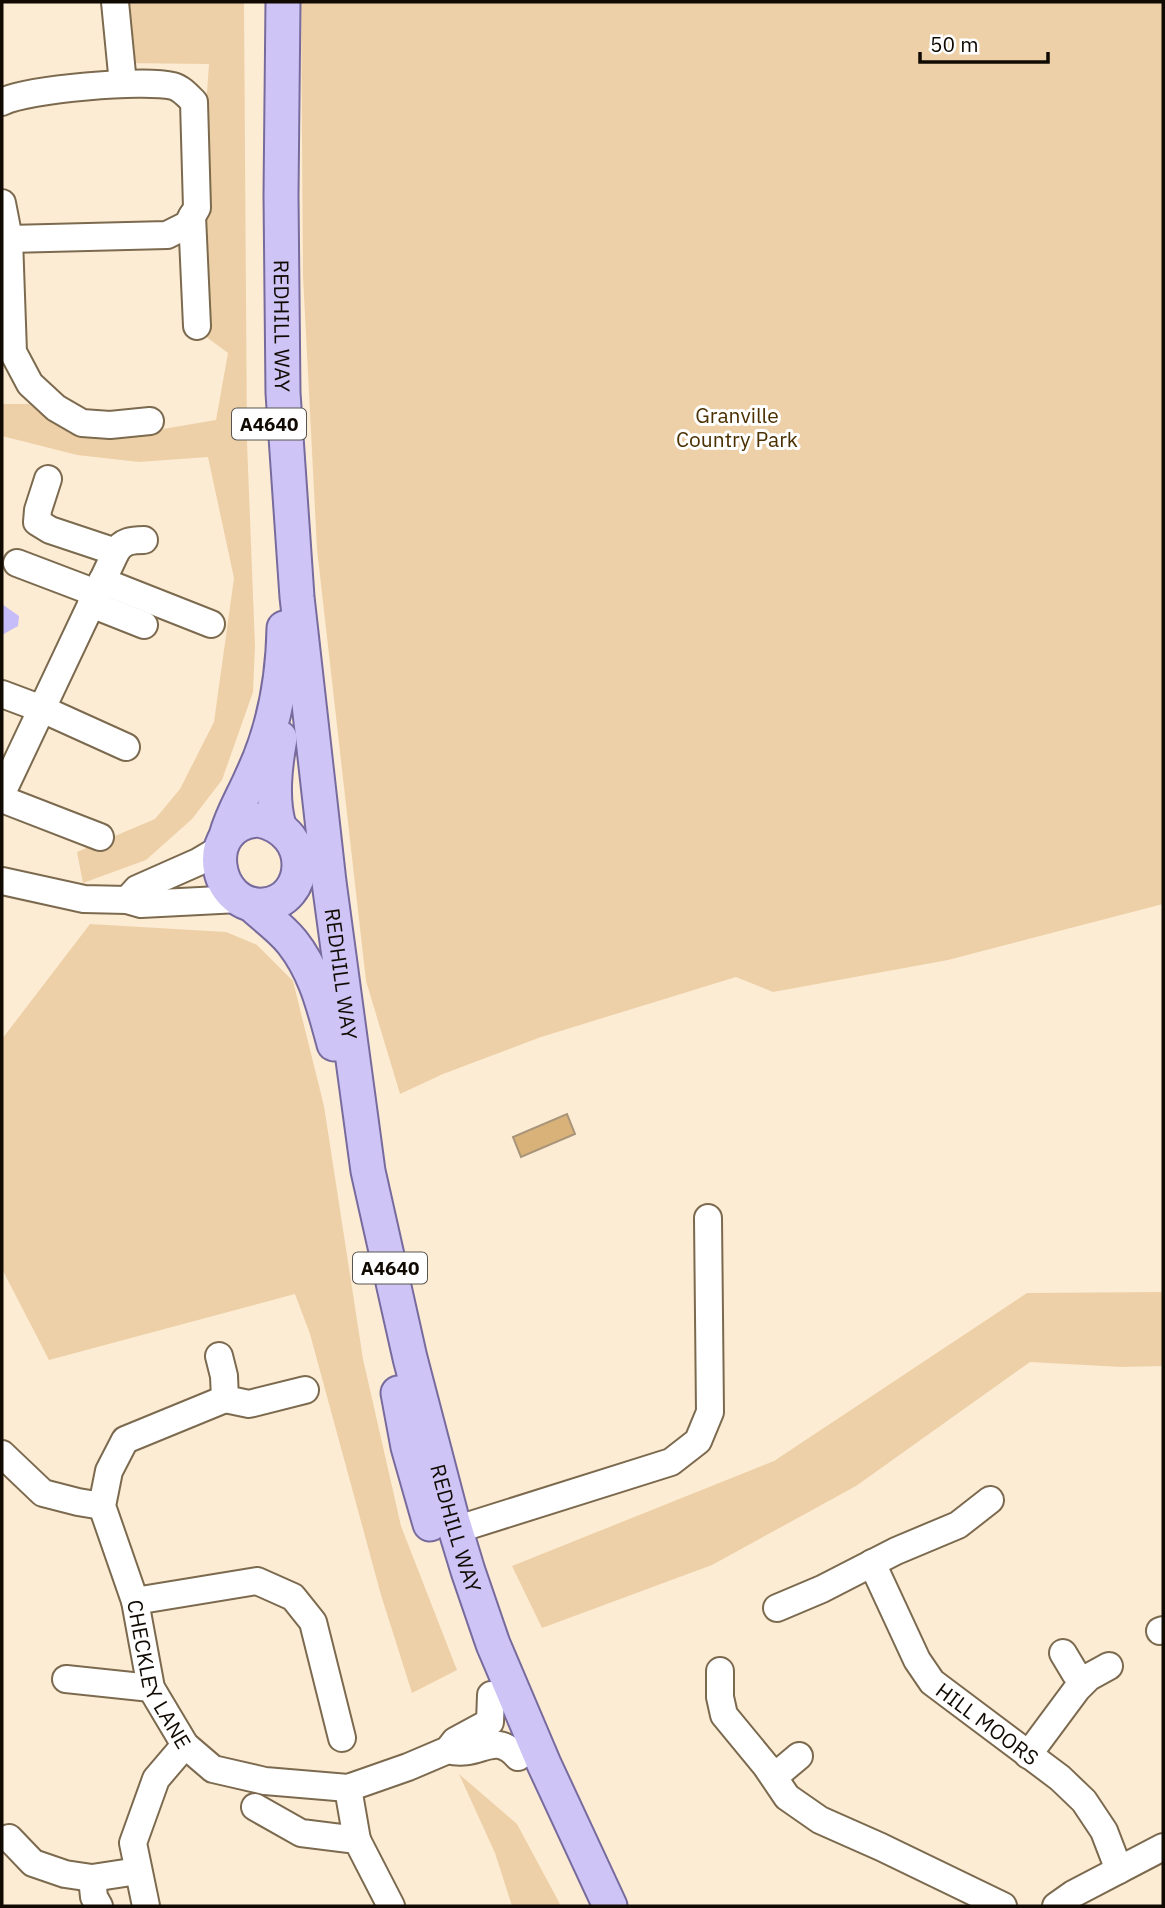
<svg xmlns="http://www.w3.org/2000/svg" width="1165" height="1908" font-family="'IBM Plex Sans',sans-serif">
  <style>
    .green { fill: #edd0a7 }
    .water { fill: #c6bcf9 }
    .building { fill: #d9b279; stroke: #a89478; stroke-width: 2 }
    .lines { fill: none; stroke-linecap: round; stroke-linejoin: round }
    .minor-casing { stroke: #7c6a4f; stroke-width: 30 }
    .major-casing { stroke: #776b9d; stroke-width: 37 }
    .minor { stroke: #fff; stroke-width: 26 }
    .major { stroke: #cec5f6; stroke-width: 33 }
    .labels { text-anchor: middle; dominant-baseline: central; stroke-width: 6; stroke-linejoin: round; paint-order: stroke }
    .shield { fill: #fff; stroke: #58544f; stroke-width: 2 }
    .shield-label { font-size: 19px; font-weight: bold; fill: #110a03 }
    .street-label { font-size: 21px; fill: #110a03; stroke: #fff }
    .park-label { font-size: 21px; fill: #4b3000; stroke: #fff }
  </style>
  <rect width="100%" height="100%" fill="#fdecd4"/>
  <path class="green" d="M116 2H244L247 442 255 646 253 692 222 780 192 819 146 860 83 883 77 852 155 819 180 789 214 722 234 578 208 457 139 462 77 455 2 436V404H29L65 430 115 437 216 420 228 353 205 336 207 92 209 64 118 63Z
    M301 2H1163V904L948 960 773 992 736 977 541 1037 443 1074 400 1094 366 981 317 549 303 276Z
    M90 924 226 932 257 945 293 981 324 1106 363 1359 401 1526 457 1670 412 1693 381 1595 310 1334 295 1294 49 1360 2 1269V1039Z
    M1163 1292V1366L1121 1367 1030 1362 856 1486 712 1565 542 1628 512 1566 774 1461 1027 1293Z
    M459 1774 517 1824 561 1906H512L495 1853Z"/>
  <path class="water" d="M2 604 19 616 18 626 2 635Z"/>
  <path class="building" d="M567 1114 575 1134 521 1157 513 1137Z"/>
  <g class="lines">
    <defs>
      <g id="minor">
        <path d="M115 2 123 84"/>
        <path d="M2 102C27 89 145 79 173 86 181 88 188 96 194 102L197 208 187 225 167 235 9 239"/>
        <path d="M2 203 9 239 13 352 30 384 56 408 82 423 110 425 150 421"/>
        <path d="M192 216 197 326"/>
        <path d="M48 479 38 510 37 522 50 530 116 552"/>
        <path d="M17 563 96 593"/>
        <path d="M102 581 211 624"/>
        <path d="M91 604 144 625"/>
        <path d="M2 694 42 709 126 747"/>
        <path d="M2 793 116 552C122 541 132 540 144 540"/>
        <path d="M2 799 100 837"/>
        <path d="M2 881 84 899 127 900 141 904 239 899"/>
        <path d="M127 900 137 889 198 862 220 849"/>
        <path d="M219 1356 224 1376 225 1399 249 1404 305 1390"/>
        <path id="s1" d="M225 1399 125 1440 109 1471 102 1506 135 1601 151 1688 185 1745 213 1769 265 1781 348 1788 408 1767 448 1750 455 1741 490 1722 491 1695"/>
        <path d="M2 1454 43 1493 78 1502 102 1506"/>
        <path d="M455 1530 671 1462 698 1441 710 1412 708 1218"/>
        <path id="s2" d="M872 1563 917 1660 932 1682 1060 1778 1084 1801 1104 1831 1119 1870"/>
        <path d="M135 1601 257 1581 293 1597 313 1622 342 1738"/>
        <path d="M777 1608 822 1589 896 1551 958 1525 990 1500"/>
        <path d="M1160 1631 1163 1630"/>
        <path d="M1063 1653 1075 1673 1083 1682"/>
        <path d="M720 1671V1697L724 1715 766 1766 787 1797 820 1820 881 1847 1003 1906"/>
        <path d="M66 1679 151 1688"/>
        <path d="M448 1750C480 1759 493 1729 518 1757"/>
        <path d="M1028 1755 1077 1689 1089 1677 1109 1666"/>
        <path d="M774 1777 799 1756"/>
        <path d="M348 1788 357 1840"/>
        <path d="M255 1807 301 1833 357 1840 391 1906"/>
        <path d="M9 1838 33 1863 65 1874 92 1878 138 1871"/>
        <path d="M92 1878 94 1897 99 1906"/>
        <path d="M146 1906 133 1843 156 1779 185 1745"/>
        <path d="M1056 1906 1073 1894 1163 1847"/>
      </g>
      <g id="major">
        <path id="s3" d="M283 2 281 195 283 393 297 597 329 882 368 1171 410 1358 451 1515 468 1571 493 1644 544 1764 610 1906"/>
        <path d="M259 820C315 832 308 901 264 905 213 909 199 823 259 820Z"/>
        <path d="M279 826C271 798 275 766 280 738"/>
        <path d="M226 836C232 814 243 797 252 776 274 730 283 679 284 628"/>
        <path d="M252 905C265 917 281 928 292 942 316 972 324 1008 334 1044"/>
        <path d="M398 1393 408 1447 430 1524"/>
      </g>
    </defs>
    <use href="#minor" class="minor-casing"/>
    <use href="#major" class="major-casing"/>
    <use href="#minor" class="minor"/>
    <use href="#major" class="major"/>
  </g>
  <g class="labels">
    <g class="shield">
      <rect x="232" y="408.5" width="74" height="31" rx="5"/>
      <rect x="353" y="1252.5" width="74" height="31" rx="5"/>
    </g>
    <g class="shield-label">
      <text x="269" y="424">A4640</text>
      <text x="390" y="1268">A4640</text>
    </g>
    <g class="street-label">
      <text stroke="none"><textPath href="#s3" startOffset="324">REDHILL WAY</textPath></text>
      <text stroke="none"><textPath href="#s3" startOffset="975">REDHILL WAY</textPath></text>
      <text stroke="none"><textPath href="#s3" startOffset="1542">REDHILL WAY</textPath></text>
      <text stroke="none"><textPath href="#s1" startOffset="357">CHECKLEY LANE</textPath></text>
      <text stroke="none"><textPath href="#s2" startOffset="203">HILL MOORS</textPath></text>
    </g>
    <g class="park-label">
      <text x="737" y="415">Granville<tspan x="737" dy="24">Country Park</tspan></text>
    </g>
  </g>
  <rect width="1165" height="1908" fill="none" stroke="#110a03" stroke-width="7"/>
  <path d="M920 52v10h128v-10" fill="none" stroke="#110a03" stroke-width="3.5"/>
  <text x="930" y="52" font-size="21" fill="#110a03" stroke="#ffffff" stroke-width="5" paint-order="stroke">50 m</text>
</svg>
